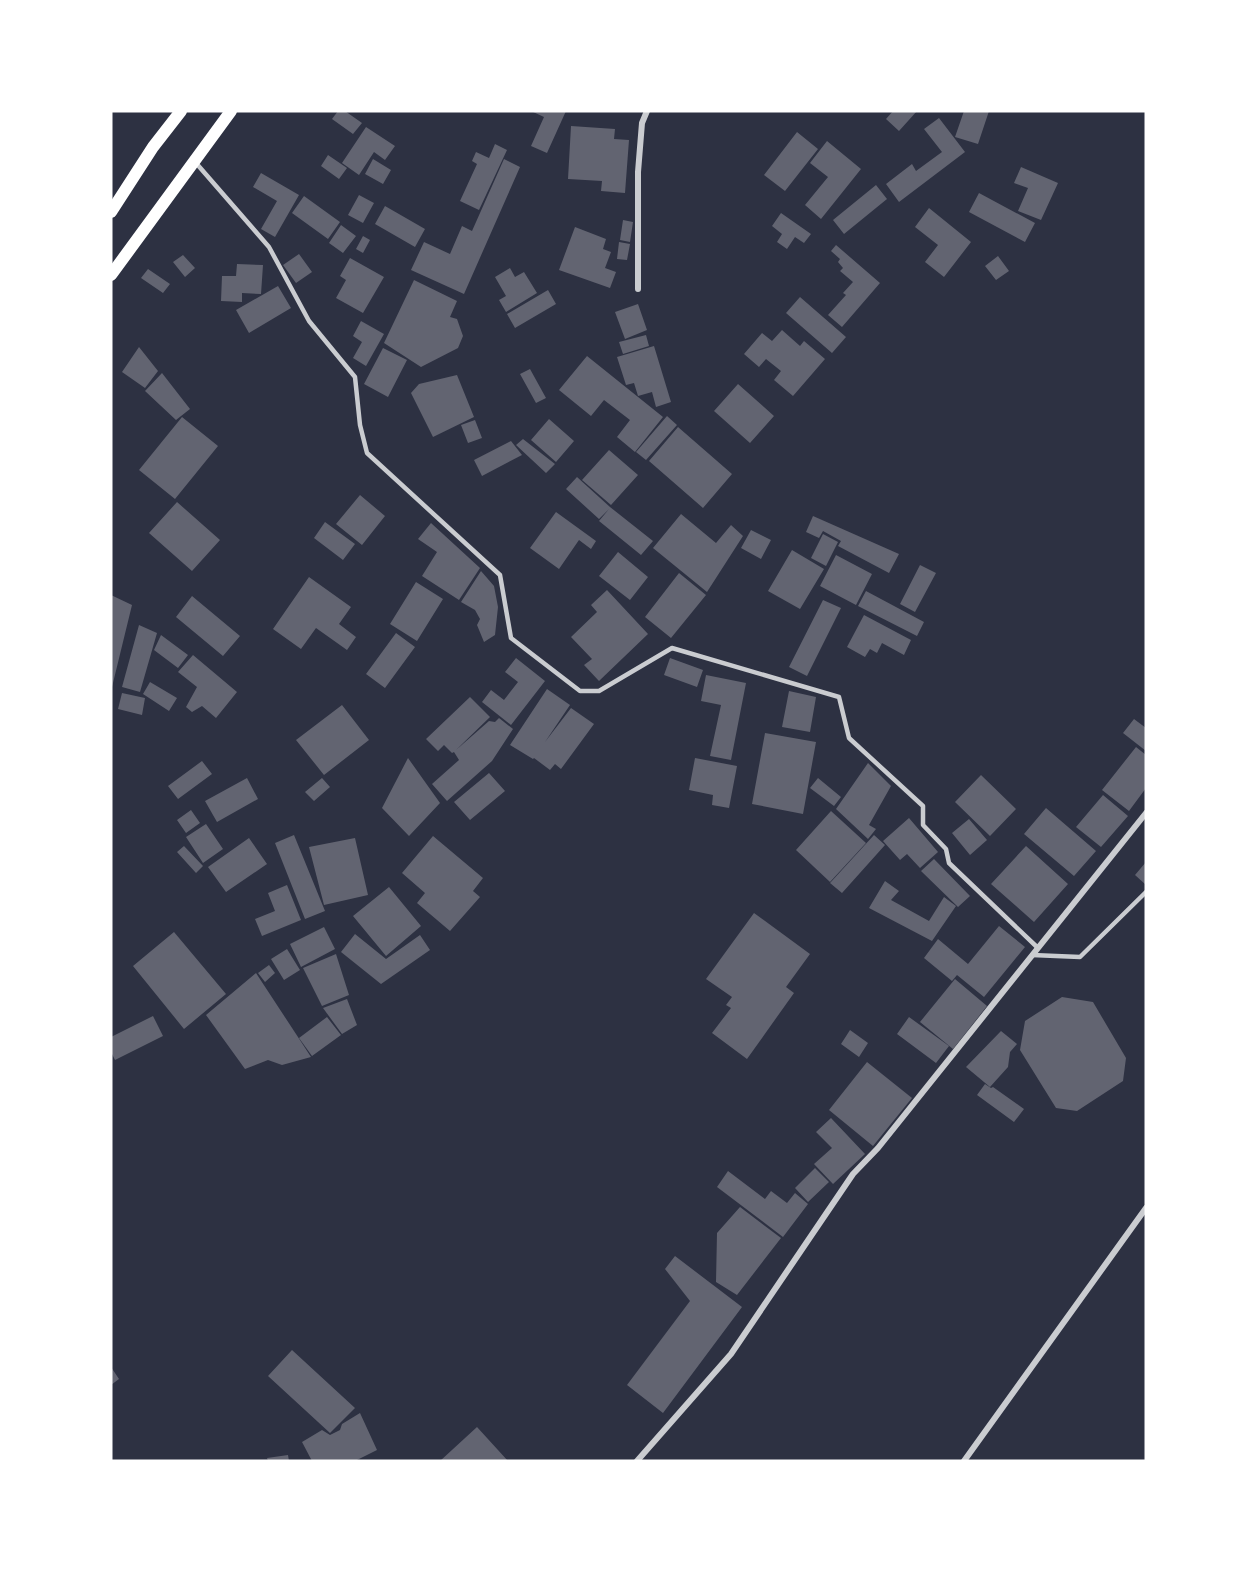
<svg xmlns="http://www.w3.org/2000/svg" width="1257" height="1572" font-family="Arial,sans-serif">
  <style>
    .building { fill: #626471 }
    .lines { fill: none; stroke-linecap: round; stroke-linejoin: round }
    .service { stroke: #caccd0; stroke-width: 4.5 }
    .minor { stroke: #caccd0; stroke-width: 6 }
    .secondary { stroke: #fff; stroke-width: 12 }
  </style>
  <rect width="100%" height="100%" fill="#2d3142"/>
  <path class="building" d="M338 111H345L362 123 353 134 332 119Z
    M531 111H566L547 153 531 146 544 117Z
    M893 111H917L899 131 886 119Z
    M964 111H989L978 144 955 137Z
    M939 118 965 152 899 202 886 184 912 164 916 171 942 152 924 129Z
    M571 126 615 129 614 139 629 140 625 193 601 191 602 181 568 179Z
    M366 127 395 146 385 160 374 152 359 175 342 163Z
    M797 132 818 149 785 191 764 175Z
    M827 141 861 169 821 219 805 205 828 177 810 163Z
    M495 144 507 150 479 210 460 201 477 164 472 161 476 152 489 158Z
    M328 155 347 168 339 179 321 166Z
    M373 159 391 170 383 184 365 174Z
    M504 159 520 167 464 294 411 270 424 242 450 254 462 226 472 231Z
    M1021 167 1058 183 1041 220 1018 211 1028 188 1014 183Z
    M261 173 299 195 275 237 261 229 277 201 253 187Z
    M876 185 887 199 844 234 833 220Z
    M979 193 1035 223 1025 242 969 212Z
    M359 195 374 203 363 223 348 215Z
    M304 196 340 222 328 239 292 213Z
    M385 206 425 229 415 247 375 224Z
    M929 208 971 242 944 277 925 262 938 245 915 227Z
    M781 213 811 234 804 243 795 237 787 249 777 242 782 234 772 226Z
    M623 220 633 222 630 242 620 240Z
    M341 225 356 236 343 253 329 243Z
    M575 227 606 239 603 249 611 252 605 268 616 272 610 288 559 270Z
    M363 236 370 240 363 253 356 249Z
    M619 242 630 244 627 260 617 259Z
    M836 245 880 283 842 327 828 315 846 295 843 293 853 282 840 271 843 268 838 262 840 259 831 251Z
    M299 254 312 272 296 283 283 265Z
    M183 255 195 268 185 277 173 262Z
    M998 256 1009 271 996 280 985 266Z
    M350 258 384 277 363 313 336 298 346 280 340 276Z
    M237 264 263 265 261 294 242 293V302L221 301 222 276H236Z
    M510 268 515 277 524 272 537 293 506 312 499 300 506 296 495 277Z
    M148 269 170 284 163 293 141 278Z
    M414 280 457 301 450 317 457 319 463 336 458 348 421 367 384 343Z
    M278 286 291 308 249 333 236 310Z
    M548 290 556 304 515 328 507 314Z
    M800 297 846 337 832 353 786 313Z
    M638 304 647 330 625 339 615 312Z
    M361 321 384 334 366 366 353 358 362 342 353 336Z
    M782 330 800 346 804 341 825 359 793 396 774 380 781 371 766 359 759 367 744 354 762 333 772 341Z
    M646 335 649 346 623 354 619 342Z
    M654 346 671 402 656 407 652 392 638 396 634 383 626 385 617 357Z
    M139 347 158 371 145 388 122 372Z
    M383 348 407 360 388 397 364 384Z
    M587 356 663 417 635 452 617 437 630 420 604 400 591 416 559 390Z
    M530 369 546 398 536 403 520 374Z
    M162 373 190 409 176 420 145 391Z
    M457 375 474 417 433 437 411 393 419 384Z
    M738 384 774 416 750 443 714 411Z
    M667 416 677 425 646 460 636 452Z
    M182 417 218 446 175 499 139 470Z
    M549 419 574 441 556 462 531 440Z
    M475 420 482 438 468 443 461 425Z
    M678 427 732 474 703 508 649 461Z
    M523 439 555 464 546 473 516 445Z
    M511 441 522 455 482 476 474 460Z
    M609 450 638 475 611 505 582 480Z
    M577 477 610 507 653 541 641 555 599 521 609 509 599 519 566 489Z
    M360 495 385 516 362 545 336 524Z
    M177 502 220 540 192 571 149 533Z
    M556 512 596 541 591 549 579 540 559 569 530 548Z
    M681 514 716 543 731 525 743 536 707 592 653 548Z
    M813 516 899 554 889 573 838 546 841 541 823 531 819 538 806 532Z
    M325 522 355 544 343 560 314 538Z
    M431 523 480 568 459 600 422 576 437 552 418 539Z
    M751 530 771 540 761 559 741 548Z
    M823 534 838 542 826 566 811 558Z
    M792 550 824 569 800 609 768 591Z
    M618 552 648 577 630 600 599 576Z
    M836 555 872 574 856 605 820 586Z
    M920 565 936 573 915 612 900 604Z
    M481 571 494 586 498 607 495 635 484 642 477 625 480 619 475 610 461 602Z
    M679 573 706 595 671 638 645 617Z
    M309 577 351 607 339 624 356 637 347 650 316 628 301 649 273 629Z
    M416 582 443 599 417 641 390 624Z
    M607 590 648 634 599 681 584 665 592 659 571 637 597 612 591 605Z
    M866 591 924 622 917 636 858 606Z
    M111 595 132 605 112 687H111Z
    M192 596 240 636 223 656 176 617Z
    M823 600 841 608 807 676 789 667Z
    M864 615 911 640 904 655 882 643 877 653 870 649 865 657 847 647Z
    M139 625 157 633 140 692 122 687Z
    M396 633 415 647 385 688 366 674Z
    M161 635 188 655 178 668 154 650Z
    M193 655 237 692 216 718 202 706 192 712 186 707 197 687 178 672Z
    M516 658 545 681 511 725 482 702 491 690 504 700 518 682 505 672Z
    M670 658 703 670 697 687 664 675Z
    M706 675 746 683 731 760 710 756 721 705 701 701Z
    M150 682 177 698 169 711 143 694Z
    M547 689 570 705 545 742 571 708 594 724 561 769 555 764 550 770 534 758 533 759 510 745Z
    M789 691 816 697 810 732 782 727Z
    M122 693 145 698 142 715 118 709Z
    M470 697 490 717 456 750 489 721 495 722 499 718 513 729 492 761 447 801 432 784 459 760 454 752 452 753 444 745 438 751 426 739Z
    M342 705 369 740 324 775 296 740Z
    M1134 719 1146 728V751L1123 733Z
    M765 733 816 742 803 814 752 804Z
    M1136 747 1146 755V788L1129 811 1102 790Z
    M408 758 440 803 409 836 382 808Z
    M695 758 737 766 729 808 712 805 713 795 689 790Z
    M202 761 212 774 178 799 168 786Z
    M868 763 891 786 869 825 876 829 868 839 836 809Z
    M489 773 505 791 470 820 454 802Z
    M981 775 1016 809 990 836 955 802Z
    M247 778 258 799 217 822 205 801Z
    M322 778 330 787 314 801 305 792Z
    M818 778 841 797 834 806 810 788Z
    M1103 795 1128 816 1101 847 1076 827Z
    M1046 808 1096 851 1074 876 1024 834Z
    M191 810 200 823 186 833 177 820Z
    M831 811 866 843 830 882 796 850Z
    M909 818 938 852 920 868 907 854 900 860 883 841Z
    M969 819 987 840 970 855 952 833Z
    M206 824 223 849 203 863 186 837Z
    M294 835 325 911 305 919 275 843Z
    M874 835 885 845 842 893 830 883Z
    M433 836 483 878 473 891 480 897 450 931 417 903 425 893 402 873Z
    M249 838 267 864 226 892 208 867Z
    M355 838 368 895 324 905 309 847Z
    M184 846 203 866 196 873 177 852Z
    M1026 846 1068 884 1034 922 991 884Z
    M934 859 970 896 958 907 921 871Z
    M1146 862V885L1135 875Z
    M885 881 899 891 891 900 929 921 944 897 956 906 932 941 869 908Z
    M287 885 301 920 262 936 255 919 275 911 268 893Z
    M389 887 421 926 386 956 353 916Z
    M754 913 810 954 786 987 794 993 747 1059 712 1033 731 1008 726 1005 732 997 706 979Z
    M999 926 1025 947 984 997 957 975 952 981 924 958 938 939 968 964Z
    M324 927 335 949 301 967 290 944Z
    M174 932 226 994 184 1029 133 966Z
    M355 934 386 959 420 935 430 950 381 984 341 952Z
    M287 949 300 970 284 980 271 959Z
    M336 954 349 995 322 1006 303 968Z
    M269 965 275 973 265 982 258 973Z
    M256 973 296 1034 311 1057 282 1065 268 1060 245 1069 206 1015Z
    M955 979 987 1006 953 1049 920 1022Z
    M1062 997 1093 1002 1126 1058 1123 1081 1077 1111 1056 1108 1020 1050 1025 1021Z
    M347 999 357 1025 342 1034 323 1008Z
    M153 1016 163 1036 115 1060 111 1052V1037Z
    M327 1017 341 1035 312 1056 299 1038Z
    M909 1017 949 1046 936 1063 897 1034Z
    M850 1030 868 1043 859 1057 841 1044Z
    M1001 1031 1017 1044 1010 1052 1008 1067 990 1087 966 1067Z
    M867 1062 912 1098 873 1146 829 1110Z
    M985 1084 991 1088 993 1087 1024 1109 1014 1122 977 1095Z
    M831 1118 865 1154 833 1184 814 1164 832 1148 816 1132Z
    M815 1168 829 1182 808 1202 795 1188Z
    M728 1171 765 1199 771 1191 787 1203 795 1193 808 1204 783 1237 717 1187Z
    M740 1207 781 1238 737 1295 716 1282 717 1233Z
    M675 1256 742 1307 663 1413 627 1385 690 1301 665 1269Z
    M292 1350 355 1408 330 1433 268 1376Z
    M111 1367 119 1379 111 1385Z
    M360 1413 377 1450 355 1461H312L302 1442 322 1430 330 1435 340 1430 342 1424Z
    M477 1427 508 1461H440Z
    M288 1455 289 1461H268L267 1458Z"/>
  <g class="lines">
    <path class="service" d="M196 163 269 247 309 321 355 377 360 425 367 453 500 575 511 638 580 691H599L672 648 839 697 849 738 923 806V825L946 849 949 863 1038 948
      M1032 955 1080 957 1146 892"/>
    <path class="minor" d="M638 289V172L642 123 647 111
      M637 1461 731 1354 853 1174 878 1148 1146 813
      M964 1461 1146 1208"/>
    <path class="secondary" d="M111 212 153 147 181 111
      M111 275 231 111"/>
  </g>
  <rect width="1257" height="1572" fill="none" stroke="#ffffff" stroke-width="225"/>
</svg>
